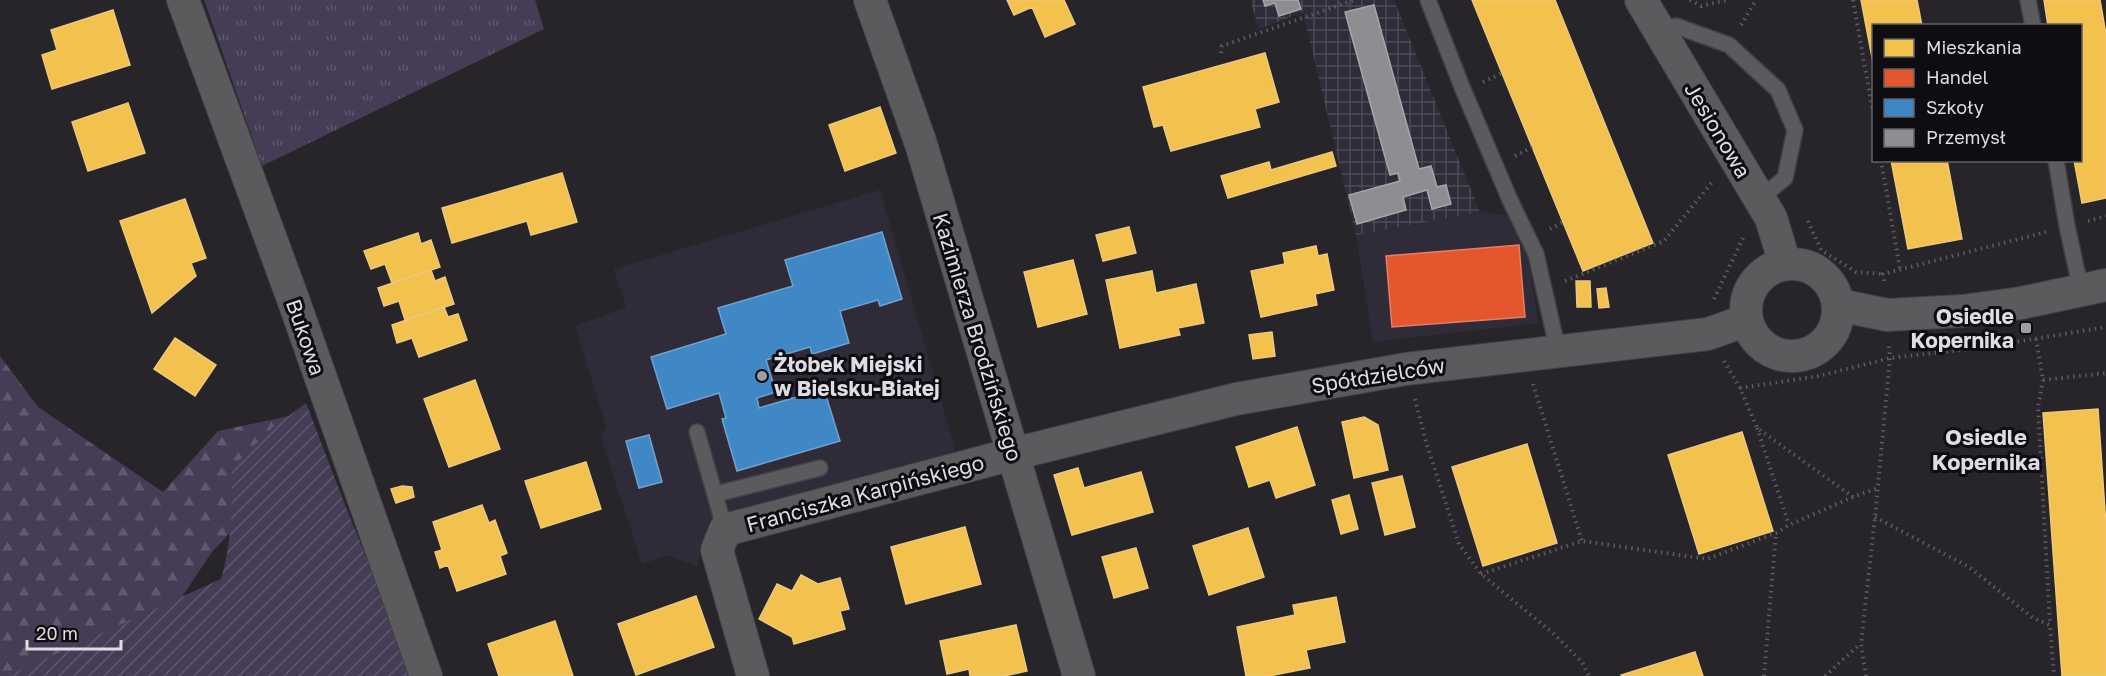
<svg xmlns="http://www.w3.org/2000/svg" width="2106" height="676" font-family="'Golos Text',sans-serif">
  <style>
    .built { fill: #302b39 }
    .industrial { fill: url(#industrial-grid) }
    .grass { fill: url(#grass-tufts) }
    .forest { fill: url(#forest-firs) }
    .garden { fill: url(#garden-furrows) }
    .homes { fill: #f2c14e; stroke: #ecc97b; stroke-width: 1.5 }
    .shops { fill: #e4572e; stroke: #e27f64; stroke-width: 1.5 }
    .schools { fill: #3f88c5; stroke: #6fa2ce; stroke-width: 1.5 }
    .industry { fill: #8d8d92; stroke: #a6a5aa; stroke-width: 1.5 }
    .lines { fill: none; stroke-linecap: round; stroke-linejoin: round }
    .lane-casing { stroke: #414045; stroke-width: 18 }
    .street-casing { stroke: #414045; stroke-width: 34 }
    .path { stroke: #5d5c60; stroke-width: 4; stroke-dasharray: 1.5 4.5; stroke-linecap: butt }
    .lane { stroke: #5b5a5d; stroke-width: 15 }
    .street { stroke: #5b5a5d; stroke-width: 32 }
    .poi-dot { fill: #9f9da2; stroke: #0f0d11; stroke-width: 2 }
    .labels { text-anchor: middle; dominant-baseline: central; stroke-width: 6; stroke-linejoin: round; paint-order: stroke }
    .street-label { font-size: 21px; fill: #dfdde3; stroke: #0f0d11 }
    .poi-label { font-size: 21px; font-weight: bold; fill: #dfdde3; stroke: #0f0d11; text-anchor: end }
    .neighbourhood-label { font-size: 22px; font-weight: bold; fill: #dfdde3; stroke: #0f0d11 }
  </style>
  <defs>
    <pattern id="industrial-grid" width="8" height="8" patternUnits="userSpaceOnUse" patternTransform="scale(1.5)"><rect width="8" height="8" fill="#302b39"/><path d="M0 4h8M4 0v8" fill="none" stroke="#4e4956"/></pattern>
    <pattern id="grass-tufts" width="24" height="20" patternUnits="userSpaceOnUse" patternTransform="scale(1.5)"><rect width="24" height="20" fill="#453c56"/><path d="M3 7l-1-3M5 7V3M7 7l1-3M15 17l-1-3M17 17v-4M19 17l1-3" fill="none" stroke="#5f586e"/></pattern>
    <pattern id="forest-firs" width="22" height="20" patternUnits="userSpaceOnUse" patternTransform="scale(1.5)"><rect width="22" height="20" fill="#453c56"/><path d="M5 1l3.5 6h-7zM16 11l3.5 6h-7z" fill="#5f586e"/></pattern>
    <pattern id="garden-furrows" width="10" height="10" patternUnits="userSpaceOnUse" patternTransform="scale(1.5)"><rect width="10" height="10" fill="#453c56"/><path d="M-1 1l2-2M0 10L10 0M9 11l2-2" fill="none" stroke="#5f586e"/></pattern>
  </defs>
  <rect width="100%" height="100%" fill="#27252a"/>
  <path class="built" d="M880 190 957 456 709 521 697 567 668 555 642 564 601 437 606 426 575 326 626 307 614 269Z
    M1480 212 1511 216 1529 261 1538 323 1373 342 1356 235Z"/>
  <path class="industrial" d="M1250 0H1394L1480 212 1356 235 1303 12 1259 29Z"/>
  <path class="grass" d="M204 0H535L544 29 262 166Z"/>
  <path class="forest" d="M0 356 38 407 163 492 218 431 289 416 278 482 212 552 179 601 99 676H0Z"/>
  <path class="garden" d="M306 403 345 505 415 676H7L221 579C232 543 232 504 232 467L272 428Z"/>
  <path class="homes" d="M1007 0H1064L1075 24 1045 37 1032 7 1014 15Z
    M1472 0H1555L1653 243 1583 271Z
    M1861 0H1917L1922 26H1874V68Z
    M2044 0H2100L2106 34V198L2082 203 2074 160H2080V26H2048Z
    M113 10 130 65 52 89 42 55 57 50 51 30Z
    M1265 53 1279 102 1255 109 1260 127 1171 151 1163 125 1154 127 1143 87Z
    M128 103 145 153 88 171 72 122Z
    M880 107 896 153 845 171 829 125Z
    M1332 152 1336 166 1228 198 1221 176 1269 162 1271 170Z
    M1891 160H1947L1962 239 1908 249Z
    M562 173 577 222 531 235 527 221 452 243 442 208Z
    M185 199 206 258 191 263 196 276 152 313 120 221Z
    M1129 227 1136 253 1103 261 1096 235Z
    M418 233 421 244 431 240 440 267 392 283 385 264 371 269 364 251Z
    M1316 246 1318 256 1327 254 1334 290 1315 294 1317 305 1261 317 1251 271 1285 264 1283 253Z
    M1073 260 1087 314 1038 327 1024 272Z
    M431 270 435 281 445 277 454 304 405 320 399 301 384 306 378 288Z
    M1152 271 1156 293 1196 284 1204 323 1178 328 1180 335 1120 348 1106 280Z
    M1576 281H1590L1591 307H1577Z
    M1606 288 1609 307 1599 308 1597 289Z
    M444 307 448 317 458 314 467 340 419 357 412 338 397 343 392 325Z
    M1272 332 1275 356 1253 359 1249 335Z
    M175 338 216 365 195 396 154 369Z
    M475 380 500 449 449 467 424 399Z
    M2098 409 2106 525V676H2062L2043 413Z
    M1364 417 1378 425 1388 470 1354 478 1342 422Z
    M1297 427 1315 485 1276 498 1270 480 1249 487 1236 447Z
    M1742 432 1773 531 1699 554 1668 455Z
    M1527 444 1557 543 1483 566 1452 467Z
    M586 462 601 509 541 528 525 481Z
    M1078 468 1084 488 1141 472 1153 512 1072 535 1054 475Z
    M1402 476 1415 527 1385 535 1372 483Z
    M402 486 412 487 414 497 396 503 391 489Z
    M1349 495 1358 529 1341 534 1332 500Z
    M482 505 489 523 495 520 507 553 500 556 506 574 457 591 448 565 440 568 435 552 442 550 433 522Z
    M965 527 981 584 906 604 891 547Z
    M1248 528 1264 577 1209 595 1193 546Z
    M1136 548 1148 588 1114 598 1102 557Z
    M801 575 818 584 840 578 849 609 840 611 845 629 794 644 792 637 759 619 777 584 792 591Z
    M696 596 714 647 636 675 618 624Z
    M1336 597 1345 642 1306 650 1310 668 1269 676H1246L1237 627 1295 615 1293 605Z
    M555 621 573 676H499L488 644Z
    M1016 625 1027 671 1004 676H970L969 669 947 674 940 641Z
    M1695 652 1703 676H1622L1621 675Z"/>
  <path class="shops" d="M1519 245 1525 317 1392 327 1386 256Z"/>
  <path class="schools" d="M882 232 902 299 880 306 878 300 840 311 849 343 812 354 810 347 766 360 776 392 757 398 759 408 824 389 840 441 737 471 722 419 726 418 719 393 667 409 651 357 726 334 718 308 793 286 785 260Z
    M649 435 662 482 639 488 626 441Z"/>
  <path class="industry" d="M1263 0H1298L1301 9 1279 16 1275 3 1265 6Z
    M1374 5 1419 169 1431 166 1437 187 1446 185 1451 204 1432 209 1427 190 1403 197 1406 210 1357 224 1349 195 1400 181 1398 173 1390 175 1345 12Z"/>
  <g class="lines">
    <defs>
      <path id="lane" d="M1428 0 1462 87 1510 200 1536 254 1558 351
        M2028 0 2033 26
        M1659 30 1676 26 1729 45 1778 90 1795 130 1785 178 1759 199
        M2056 160 2067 226 2081 290
        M697 432 725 530
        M716 494 820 468"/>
      <path id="street" d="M183 0 293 299 426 676
        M870 0 921 144 1079 676
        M1641 0 1771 218 1785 264
        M1746 310a46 46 0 1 1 92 0a46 46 0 1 1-92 0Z
        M1839 305 1887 315 1962 311 2021 303 2106 285
        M753 676 717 550 725 530 1013 454 1236 399 1406 369 1708 334 1747 320"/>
    </defs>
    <use href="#lane" class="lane-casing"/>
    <use href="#street" class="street-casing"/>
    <path class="path" d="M1690 0 1701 6 1728 0
      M1853 0 1874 118
      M1741 25 1756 0
      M1221 53 1222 46 1354 0
      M1483 82 1502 73
      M1515 156 1532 147
      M1881 160 1900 269
      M1808 221 1821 250 1856 272 1883 274
      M2088 221 2106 216
      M1550 229 1563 222
      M1565 281 1664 241 1713 181
      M1884 281 1883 274 2046 232
      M1714 299 1743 238
      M2036 339 2043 380 2106 373
      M1724 361 1740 388 1757 428 1853 497
      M2043 380 2038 407 2050 625
      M1533 384 1582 541
      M1740 388 1819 376 1890 358 1979 348 2106 327
      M1415 399 1426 442 1459 544 1481 574 1554 634 1582 662 1589 676
      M1757 428 1789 525
      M1875 517 1969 567 2033 618 2050 625 2054 676
      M1481 574 1582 541 1707 559 1776 533 1789 525 1853 497 1878 488
      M1764 676 1776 533
      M1825 676 1860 644
      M1866 676 1861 644 1875 517 1890 358 1889 346"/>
    <use href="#lane" class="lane"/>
    <use href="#street" class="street"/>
  </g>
  <g class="poi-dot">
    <rect x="2020" y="322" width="12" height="12" rx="3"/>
    <circle cx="762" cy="376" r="6"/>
  </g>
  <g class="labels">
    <g class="street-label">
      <text transform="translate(1718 130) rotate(59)">Jesionowa</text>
      <text transform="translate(306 337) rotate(71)">Bukowa</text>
      <text transform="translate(978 337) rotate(73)">Kazimierza Brodzińskiego</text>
      <text transform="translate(1378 375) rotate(-9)">Spółdzielców</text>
      <text transform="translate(865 493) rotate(-15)">Franciszka Karpińskiego</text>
    </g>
    <g class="poi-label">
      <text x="2014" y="316">Osiedle<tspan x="2014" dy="24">Kopernika</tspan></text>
      <text x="774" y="364" text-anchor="start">Żłobek Miejski<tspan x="774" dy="24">w Bielsku-Białej</tspan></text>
    </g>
    <g class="neighbourhood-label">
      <text x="1986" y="436">Osiedle<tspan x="1986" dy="25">Kopernika</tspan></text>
    </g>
  </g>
  <rect x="1872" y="24" width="210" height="138" fill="#0f0d11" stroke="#626065" stroke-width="1.5"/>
  <rect x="1884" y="39" width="30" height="18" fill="#f2c14e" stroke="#626065" stroke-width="1.5"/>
  <text x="1926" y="54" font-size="18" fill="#dfdde3">Mieszkania</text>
  <rect x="1884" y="69" width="30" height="18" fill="#e4572e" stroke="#626065" stroke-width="1.5"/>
  <text x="1926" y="84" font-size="18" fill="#dfdde3">Handel</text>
  <rect x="1884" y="99" width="30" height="18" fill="#3f88c5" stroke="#626065" stroke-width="1.5"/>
  <text x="1926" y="114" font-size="18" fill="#dfdde3">Szkoły</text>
  <rect x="1884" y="129" width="30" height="18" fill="#8d8d92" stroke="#626065" stroke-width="1.5"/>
  <text x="1926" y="144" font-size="18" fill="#dfdde3">Przemysł</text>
  <path d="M27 640v9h94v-9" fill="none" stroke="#dfdde3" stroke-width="3"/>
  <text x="36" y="640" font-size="18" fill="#dfdde3" stroke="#0f0d11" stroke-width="4.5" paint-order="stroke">20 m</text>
</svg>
